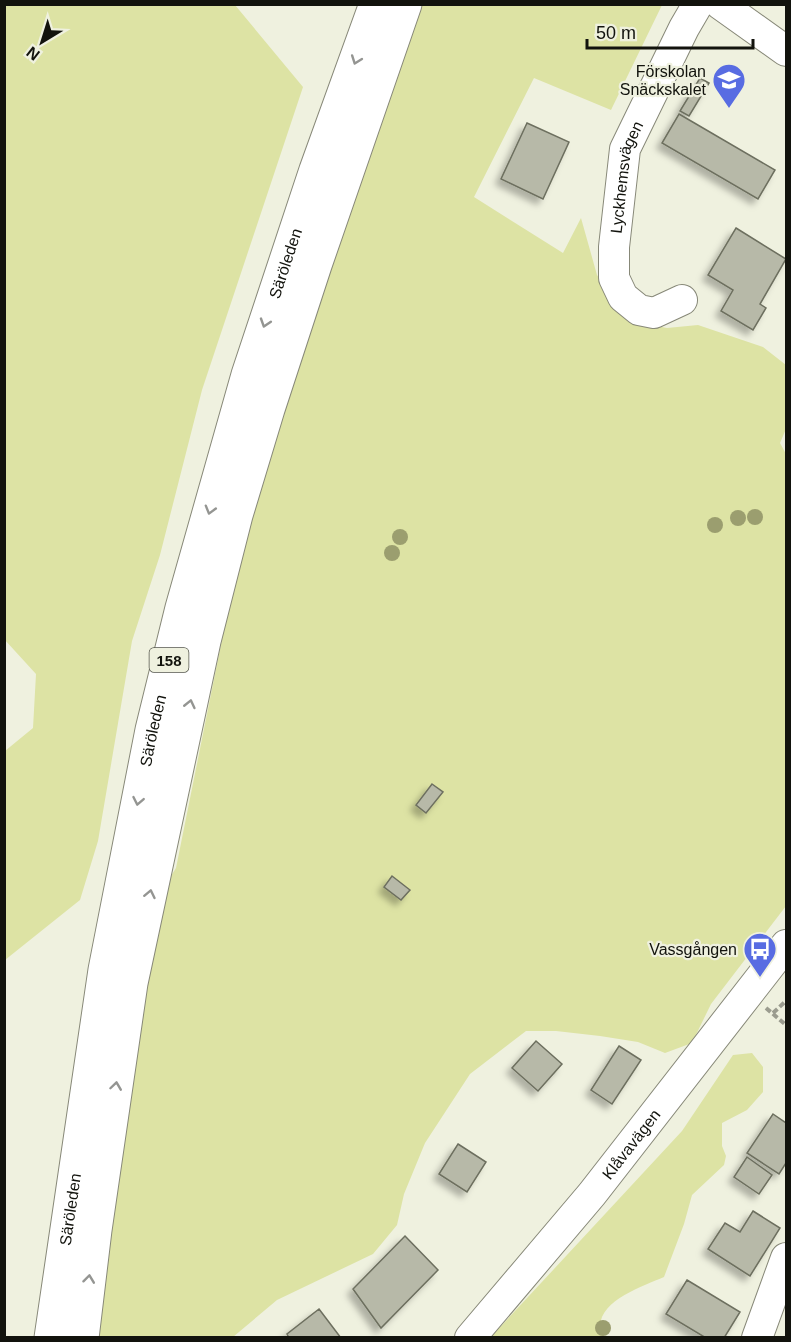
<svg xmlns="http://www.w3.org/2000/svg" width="791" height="1342" font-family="Helvetica,sans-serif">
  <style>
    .green { fill: #dde3a4 }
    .building { fill: #b7b9a8; stroke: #6d6f5f; stroke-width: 1.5; filter: url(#shadow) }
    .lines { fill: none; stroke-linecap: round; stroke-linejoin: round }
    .minor-casing { stroke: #878878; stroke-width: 32 }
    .major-casing { stroke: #878878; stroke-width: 35 }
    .path { stroke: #9b9c8f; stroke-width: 4; stroke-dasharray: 6 3; stroke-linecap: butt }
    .minor { stroke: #fff; stroke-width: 30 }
    .major { stroke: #fff; stroke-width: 33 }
    .tree { fill: #9b9e6f }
    .oneway { stroke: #949592 }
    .labels { text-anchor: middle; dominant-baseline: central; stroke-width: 4.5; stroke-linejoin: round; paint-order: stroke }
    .shield { fill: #eff1df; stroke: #54564c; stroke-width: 1.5 }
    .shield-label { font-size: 15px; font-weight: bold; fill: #12130d }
    .poi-label { font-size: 16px; fill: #12130d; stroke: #eff1df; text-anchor: end }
    .street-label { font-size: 16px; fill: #12130d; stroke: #eff1df }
  </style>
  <defs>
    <filter id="shadow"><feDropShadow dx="-5.5" dy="5.5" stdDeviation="3" flood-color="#0004"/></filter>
  </defs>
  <rect width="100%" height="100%" fill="#eff1df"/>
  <path class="green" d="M5 4 235 5 303 87 202 390 160 555 132 641 98 841 80 900 5 960V751L33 728 36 674 4 639Z
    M412 5H662L611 110 534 78 474 197 563 253 581 218 597 275 630 321 667 328 698 325 763 347 786 365V429L780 443 786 454V906L711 1004 692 1043 665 1053 638 1042 600 1036 556 1031H526L470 1074 425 1143 404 1194 397 1225 373 1254 277 1300 233 1337 96 1338 159 895 176 868 242 540Z
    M752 1053 763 1067V1092L747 1110 722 1123V1146L726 1156 724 1165 692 1195 684 1224 664 1277C641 1287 588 1304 603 1337L490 1338 682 1131 733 1055Z"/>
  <path class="building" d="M700 78 709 83 689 116 680 111Z
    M679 114 775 170 758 199 662 143Z
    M527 123 569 142 543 199 501 179Z
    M736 228 786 259 760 304 766 308 753 330 721 311 733 290 708 275Z
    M432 784 443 792 426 813 416 805Z
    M392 876 410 890 401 900 384 887Z
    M536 1041 562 1064 538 1091 512 1068Z
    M619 1046 641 1060 612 1104 591 1090Z
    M773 1114 786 1123V1163L779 1174 747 1153Z
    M458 1144 486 1162 467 1192 439 1174Z
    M747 1157 772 1175 759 1194 734 1177Z
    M753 1211 780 1228 750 1276 708 1249 725 1223 740 1232Z
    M405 1236 438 1270 381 1328 353 1289Z
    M687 1280 740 1312 724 1338H706L666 1314Z
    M319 1309 341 1338H289L287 1334Z"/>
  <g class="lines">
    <defs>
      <g id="minor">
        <path d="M720 4 786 51"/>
        <path id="s1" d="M682 300 654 313 639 310 623 297 614 278V247L625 149 684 28 698 4"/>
        <path id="s2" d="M470 1338 592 1194 786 945"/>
        <path d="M757 1338 786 1258"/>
      </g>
      <g id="major">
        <path id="s3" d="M51 1338 105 970 152 730 182 608 248 375 316 170 376 4"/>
        <path d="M82 1338 95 1230 131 983 204 641 236 515 268 409 315 265 405 4"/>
      </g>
    </defs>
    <use href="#minor" class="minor-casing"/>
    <use href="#major" class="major-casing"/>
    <path class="path" d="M766 1008 786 1025
      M773 1013 786 1001"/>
    <use href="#minor" class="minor"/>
    <use href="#major" class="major"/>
  </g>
  <g class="tree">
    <circle cx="755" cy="517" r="8"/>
    <circle cx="738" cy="518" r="8"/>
    <circle cx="715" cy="525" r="8"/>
    <circle cx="400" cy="537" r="8"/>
    <circle cx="392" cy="553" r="8"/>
    <circle cx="603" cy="1328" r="8"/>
  </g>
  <defs><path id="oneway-chevron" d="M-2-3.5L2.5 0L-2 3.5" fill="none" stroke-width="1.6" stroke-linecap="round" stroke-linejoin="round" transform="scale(1.5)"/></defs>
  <g class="oneway">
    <use href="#oneway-chevron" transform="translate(356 60) rotate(110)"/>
    <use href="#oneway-chevron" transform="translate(265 323) rotate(108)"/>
    <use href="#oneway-chevron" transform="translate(210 510) rotate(106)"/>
    <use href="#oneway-chevron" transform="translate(190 704) rotate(-77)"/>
    <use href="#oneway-chevron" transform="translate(138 801) rotate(101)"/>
    <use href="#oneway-chevron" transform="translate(150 894) rotate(-78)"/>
    <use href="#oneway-chevron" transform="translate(116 1086) rotate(-82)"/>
    <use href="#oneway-chevron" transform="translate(89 1279) rotate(-83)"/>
  </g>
  <defs>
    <symbol id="school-pin" viewBox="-11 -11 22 30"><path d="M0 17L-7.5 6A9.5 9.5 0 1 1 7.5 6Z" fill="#586ce2" stroke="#eff1df"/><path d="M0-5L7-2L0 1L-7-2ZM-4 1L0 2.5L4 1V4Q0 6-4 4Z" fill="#fff"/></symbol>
    <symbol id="bus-pin" viewBox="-11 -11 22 30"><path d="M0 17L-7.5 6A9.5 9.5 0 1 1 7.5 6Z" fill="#586ce2" stroke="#eff1df"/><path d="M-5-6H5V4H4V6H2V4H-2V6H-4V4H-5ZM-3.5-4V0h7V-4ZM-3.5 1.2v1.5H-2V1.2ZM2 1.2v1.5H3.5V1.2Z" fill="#fff"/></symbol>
  </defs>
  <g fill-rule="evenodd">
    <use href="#school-pin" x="710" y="61" width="38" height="52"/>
    <use href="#bus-pin" x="741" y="930" width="38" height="52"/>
  </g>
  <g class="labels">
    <rect class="shield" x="149.5" y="648" width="39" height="24" rx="4.5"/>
    <g class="shield-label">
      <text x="169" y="660">158</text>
    </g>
    <g class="poi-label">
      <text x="706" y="71">Förskolan<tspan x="706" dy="18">Snäckskalet</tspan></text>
      <text x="737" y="949">Vassgången</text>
    </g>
    <g class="street-label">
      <text stroke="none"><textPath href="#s1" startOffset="190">Lyckhemsvägen</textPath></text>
      <text stroke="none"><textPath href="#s3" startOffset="1102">Säröleden</textPath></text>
      <text stroke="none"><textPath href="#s3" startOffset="616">Säröleden</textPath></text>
      <text stroke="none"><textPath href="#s2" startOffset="252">Klåvavägen</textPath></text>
      <text stroke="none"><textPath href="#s3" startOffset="130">Säröleden</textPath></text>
    </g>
  </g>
  <rect width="791" height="1342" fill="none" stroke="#12130d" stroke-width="12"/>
  <g transform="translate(42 42) rotate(218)" stroke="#eff1df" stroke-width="4.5" paint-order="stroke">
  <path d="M0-4.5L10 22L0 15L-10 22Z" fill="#12130d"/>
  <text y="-9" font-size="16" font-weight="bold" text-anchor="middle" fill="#12130d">N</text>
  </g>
  <path d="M587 39v9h166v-9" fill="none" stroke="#12130d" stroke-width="3"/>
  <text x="596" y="39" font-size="18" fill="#12130d" stroke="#eff1df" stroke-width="4.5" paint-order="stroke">50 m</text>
</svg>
